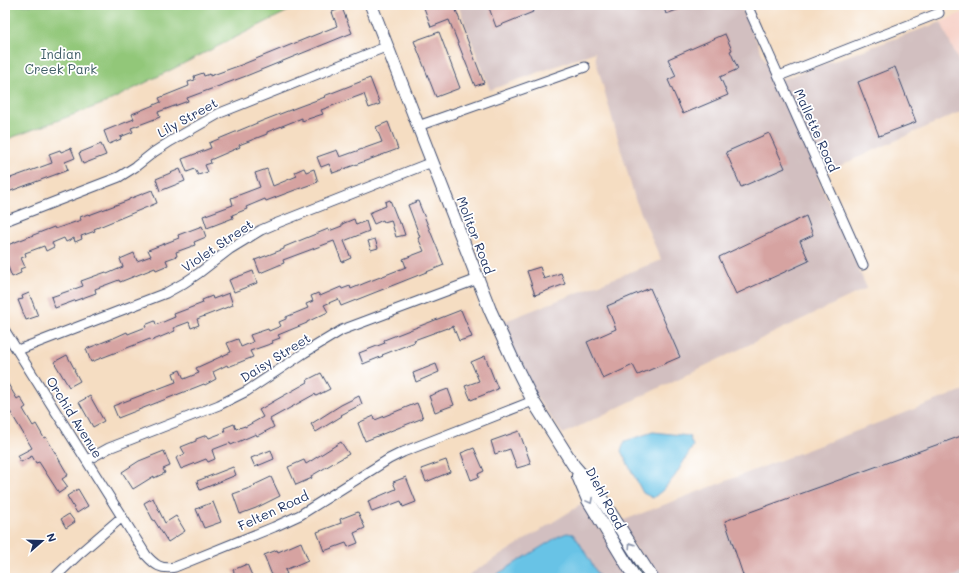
<svg xmlns="http://www.w3.org/2000/svg" width="969" height="583" font-family="Mali,sans-serif">
  <style>
    .built { fill: #f7d1c8 }
    .industrial { fill: #d2bfc0 }
    .green { fill: #92c779; stroke: #567b6c }
    .water { fill: #68c3e6; stroke: #4279a2 }
    .building { fill: #d6a3a1 }
    .lines { fill: none; stroke-linecap: round; stroke-linejoin: round }
    .minor-casing { stroke: #3c496d; stroke-width: 11 }
    .tertiary-casing { stroke: #3c496d; stroke-width: 14 }
    .minor { stroke: #fff; stroke-width: 9 }
    .tertiary { stroke: #fff; stroke-width: 12 }
    .oneway { stroke: #8d97ae }
    .labels { text-anchor: middle; dominant-baseline: central; stroke-width: 3.5; stroke-linejoin: round; paint-order: stroke }
    .park-label { font-size: 13px; fill: #3f5d66; stroke: #fff }
    .street-label { font-size: 13px; fill: #1b2f5e; stroke: #fff }
  </style>
  <rect width="100%" height="100%" fill="#fff"/>
  <filter id="ink" filterUnits="userSpaceOnUse"><feTurbulence type="fractalNoise" baseFrequency=".025" numOctaves="2"/><feDisplacementMap in="SourceGraphic" scale="8" xChannelSelector="R" yChannelSelector="G"/><feConvolveMatrix kernelMatrix="1 2 1 2 8 2 1 2 1" color-interpolation-filters="sRGB"/></filter>
  <filter id="wash" filterUnits="userSpaceOnUse"><feTurbulence type="fractalNoise" baseFrequency=".012" numOctaves="4" result="noise"/><feDisplacementMap in="SourceGraphic" scale="16" xChannelSelector="R" yChannelSelector="G"/><feGaussianBlur stdDeviation="0.9" result="paint"/><feColorMatrix in="noise" values="0 0 0 0 0 0 0 0 0 0 0 0 0 0 0 0 0 1.4 0 .05"/><feComposite in="paint" operator="in"/></filter>
  <g filter="url(#wash)">
    <rect width="100%" height="100%" fill="#f5ddc2"/>
    <path class="built" d="M964 12V74L941 22Z"/>
    <path class="industrial" d="M458 5H740L775 82 941 22 964 74V110L817 176 867 288 563 434 534 394 500 323 661 260 635 199 596 61 595 52 490 90Z
      M964 390V578H656L619 522Z
      M585 502 630 578H464Z"/>
    <path class="green" d="M5 5H300L105 103 5 140Z
      M592 497H593L647 578H640Z"/>
    <path class="water" d="M653 432 689 436 693 446 675 476 663 490 653 498 643 493 621 451 625 441Z
      M567 533 573 534 579 542 600 578H491L559 536Z"/>
    <g id="blocks">
      <path class="building" d="M423 5H454L484 83 475 86 449 20 431 27Z
        M488 5H530L533 12 496 27Z
        M663 5H687L688 6 666 14Z
        M342 8 352 33 246 76 187 98 188 101 158 112 160 117 131 128 133 132 120 137 121 139 109 144 104 131 134 119 132 114 161 102 159 98 189 86 188 82 195 80 194 76 203 73 204 76 210 74V76L241 65 337 26 332 12Z
        M439 32 460 88 436 97 414 41Z
        M725 34 732 50 730 51 738 69 720 77 728 95 683 114 668 80 676 76 668 59Z
        M895 67 916 122 879 136 858 82Z
        M370 78 380 104 369 108 364 94 321 110 323 114 302 121V118L267 132V134L239 145 240 147 210 160 211 163 205 165 208 172 198 175 195 169 187 172 182 159 211 148 209 143 262 121 298 107 325 97 324 96Z
        M388 122 398 149 333 173 329 164 321 167 317 157 337 150 340 157 382 142 376 127Z
        M769 133 785 168 741 187 726 152Z
        M101 144 106 155 83 164 79 153Z
        M71 148 75 158 65 162 68 170 8 192 5 184V180L52 163 49 154 60 150 61 152Z
        M304 168 306 172 314 169 318 182 295 190 266 201 265 199 246 207 247 209 232 215 233 218 207 228 203 216 233 205 231 198 260 187 255 173 267 169 273 186 297 176 295 172Z
        M180 169 185 181 160 191 156 179Z
        M152 190 157 203 94 229 95 231 81 236 82 239 75 242 74 238 66 242 64 238 52 243 54 247 46 251 44 246 25 253 26 256 21 258 25 267 20 269 21 273 12 277 5 259V246L54 227 55 229 81 220 80 217 88 214 89 215 129 200V199Z
        M390 200 399 223H401L405 235 396 237 391 220 384 222 383 220 374 224 369 213 386 206 385 202Z
        M418 201 444 265 341 306 338 299 324 305 328 312 307 322V323L278 335 280 338 272 341 273 343 250 351 253 357 228 367 227 365 213 372 216 379 205 385 204 384 118 418 113 406 176 382 173 373 180 370 184 379 199 373 196 368 231 352 227 343 238 339 241 347 253 342 250 335 268 329 269 331 281 326 279 322 286 319V317L308 308 306 304 313 301 311 296 318 293 320 296 341 287 342 289 350 286 351 289 365 283 406 267 403 259 424 251 418 238 420 237 408 205Z
        M806 216 813 235 800 241 809 261 736 294 719 257Z
        M354 219 356 225 366 221 369 231 344 241 351 258 342 262 334 241 283 260 284 263 260 273 255 260 284 249V247L328 229 329 231 342 226V224Z
        M202 226 206 237 194 242 195 245 176 252 177 256 166 260 168 265 156 270 155 268 120 282 119 280 95 289 96 293 55 308 51 297 83 286 81 281 106 272 107 274 123 267 120 259 134 253 137 261 151 256 148 250 179 238 178 235Z
        M375 239 378 248 371 250 368 241Z
        M540 267 544 279 561 273 565 284 535 295 527 271Z
        M253 271 257 283 234 292 229 280Z
        M650 288 680 357 638 375 633 365 603 379 587 342 616 329 607 306Z
        M29 293 38 316 26 320 18 300 23 299 22 296Z
        M229 293 233 305 197 319 199 325 191 328 189 322 173 328 175 331 151 341 150 339 91 362 86 349 116 337 127 332 128 334 146 327 145 325 155 321 156 325 175 317 174 314 203 303 202 300 212 296 213 299Z
        M461 310 472 337 459 341 453 326 447 329V328L414 340 415 342 382 355 383 356 363 364 359 353 385 343 384 340Z
        M67 355 75 370H74L80 381 69 387 54 362Z
        M485 356 498 389 471 400 465 386 479 381 471 362Z
        M436 364 439 372 416 382 413 373Z
        M321 373 330 389 316 396 315 394 270 419 274 427 257 436 256 434 231 445 230 443 212 450 215 459 208 462 206 459 181 469 176 458 185 454 181 447 196 441V439L207 435 209 438 225 432 224 428 234 424 236 429 245 426V427L263 417 259 410 276 400 308 382 307 380Z
        M5 379 17 399 20 397 26 407 23 409 33 426 36 424 44 438 46 437 68 475 62 479 68 487 59 493 39 462 36 463 32 456 21 462 17 456 32 448 5 403Z
        M448 389 454 405 435 412 429 396Z
        M90 396 104 421 93 427 79 402Z
        M359 396 362 404 341 415 342 416 316 432 311 424 341 405Z
        M417 403 423 418 365 441 358 423 374 416 375 420Z
        M519 431 531 464 517 468 510 449 495 454 491 441Z
        M964 435V572L948 578H744L725 521Z
        M341 442 349 454 311 476 312 478 296 485 288 467 304 460 306 464Z
        M474 448 484 471 478 474 479 477 471 480 461 453Z
        M271 450 274 459 255 467 251 458Z
        M164 451 170 466 163 469 165 473 154 478V476L133 489 122 472 139 461Z
        M446 460 450 472 426 482 421 469Z
        M233 467 236 475 200 490 197 481Z
        M271 477 280 496 256 508 240 514 233 494 255 486 254 485Z
        M406 477 416 502 403 507 401 501 372 512 368 501 396 489 393 482Z
        M78 489 88 506 77 513 67 496Z
        M153 498 165 523 176 516 185 531 168 542 154 520H153L144 503Z
        M213 502 221 522 204 528 196 509Z
        M358 512 365 528 354 533 358 543 348 547 346 543 324 551 317 532 341 523 340 519Z
        M69 514 75 522 66 528 61 519Z
        M301 542 308 560 285 570 287 574 277 578H273L264 555 277 550 278 552Z
        M247 564 253 578H237L233 570Z"/>
    </g>
  </g>
  <g filter="url(#ink)">
    <use href="#blocks" fill-opacity="0" stroke="#3c496d" stroke-width="1"/>
    <g class="lines">
      <defs>
        <path id="minor" d="M747 5 863 265
          M779 76 939 13
          M418 126 585 67
          M5 221 119 177 135 167 154 152 171 141 220 113 388 46
          M5 331 146 555C155 565 161 570 175 567L274 527 300 515 389 459 403 452 533 401
          M18 350 166 293 184 283 199 273 230 249 261 230 275 224 432 162
          M87 460 109 448 219 405 247 391 304 353 342 330 478 279
          M54 578 79 554 122 517"/>
        <path id="tertiary" d="M371 5 490 310 517 369 533 401 567 455 574 466 597 492 652 578
          M578 476 588 500 635 578"/>
      </defs>
      <use href="#minor" class="minor-casing"/>
      <use href="#tertiary" class="tertiary-casing"/>
      <use href="#minor" class="minor"/>
      <use href="#tertiary" class="tertiary"/>
    </g>
    <defs><path id="oneway-chevron" d="M-2-3.5L2.5 0L-2 3.5" fill="none" stroke-width="1.6" stroke-linecap="round" stroke-linejoin="round"/></defs>
    <g class="oneway">
      <use href="#oneway-chevron" transform="translate(590 501) rotate(62)"/>
      <use href="#oneway-chevron" transform="translate(631 545) rotate(-123)"/>
    </g>
  </g>
  <g class="labels">
    <g class="park-label">
      <text x="61" y="53">Indian<tspan x="61" dy="15">Creek Park</tspan></text>
    </g>
    <g class="street-label">
      <text transform="translate(187 117) rotate(-29)">Lily Street</text>
      <text transform="translate(817 130) rotate(66)">Mallette Road</text>
      <text transform="translate(476 235) rotate(69)">Molitor Road</text>
      <text transform="translate(217 245) rotate(-34)">Violet Street</text>
      <text transform="translate(275 357) rotate(-32)">Daisy Street</text>
      <text transform="translate(75 417) rotate(58)">Orchid Avenue</text>
      <text transform="translate(606 498) rotate(62)">Diehl Road</text>
      <text transform="translate(273 510) rotate(-25)">Felten Road</text>
    </g>
  </g>
  <rect width="969" height="583" fill="none" stroke="#fff" stroke-width="20"/>
  <g transform="translate(42 541) rotate(70)" stroke="#ffffff" stroke-width="3" paint-order="stroke">
  <path d="M0-3L7 15L0 10L-7 15Z" fill="#1b2f5e"/>
  <text y="-6" font-size="11" font-weight="bold" text-anchor="middle" fill="#1b2f5e">N</text>
  </g>
</svg>
